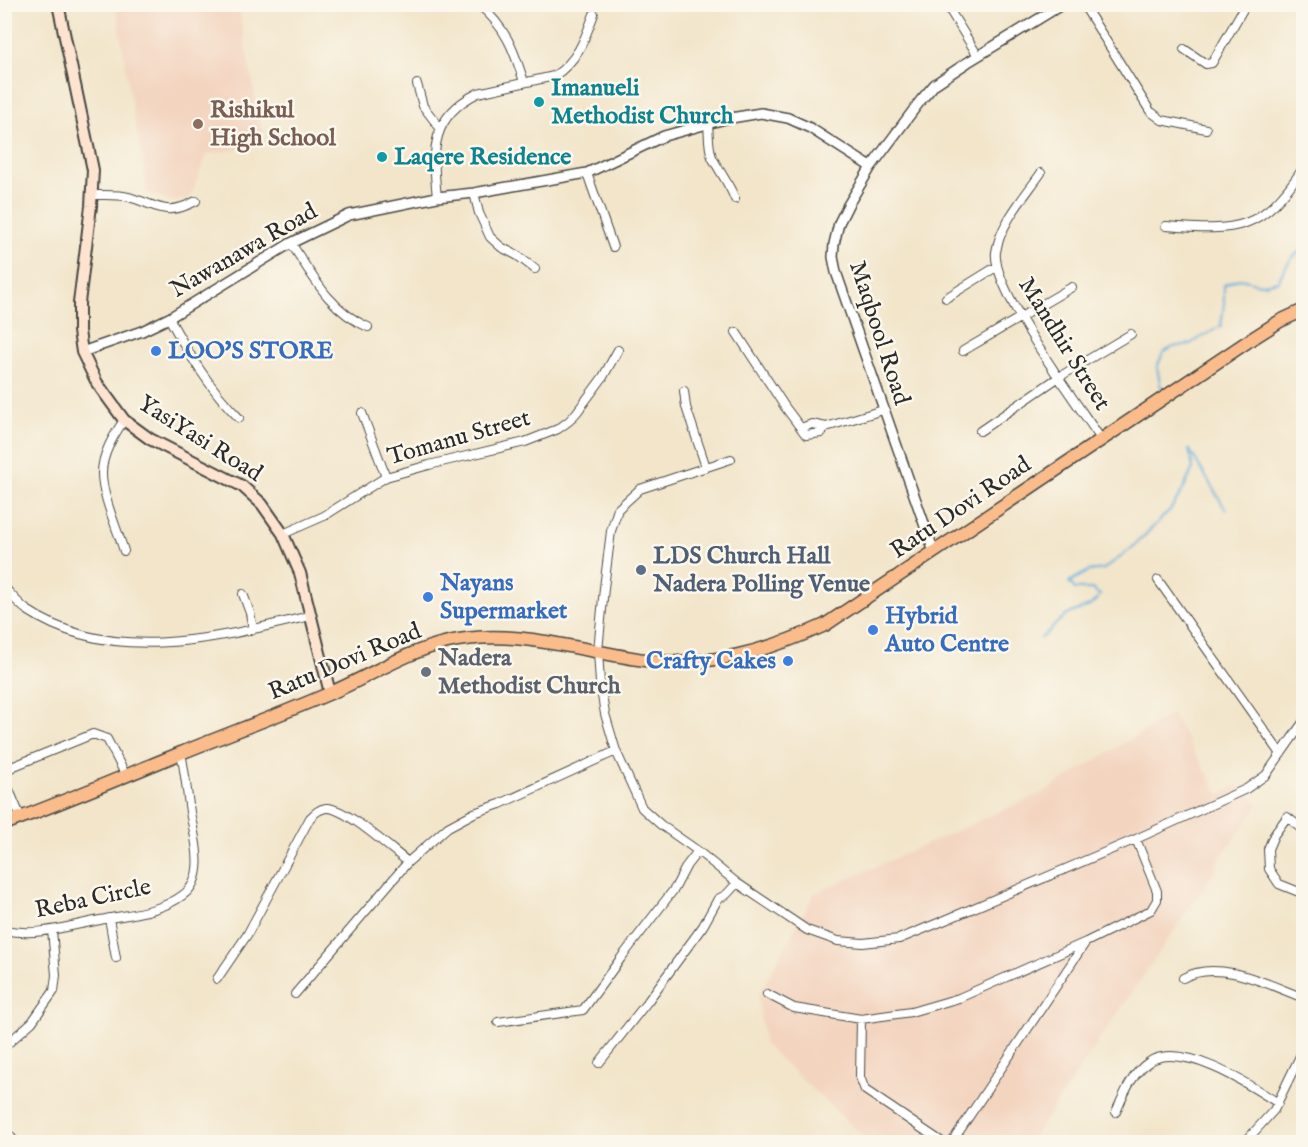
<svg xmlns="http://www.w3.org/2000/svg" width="1308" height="1147" font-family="'IM FELL English',serif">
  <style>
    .built { fill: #f3d4bf }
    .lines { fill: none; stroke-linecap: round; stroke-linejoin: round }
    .stream { stroke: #66addd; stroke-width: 2 }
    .minor-casing { stroke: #494743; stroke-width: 10 }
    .tertiary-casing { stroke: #494743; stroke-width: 12 }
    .secondary-casing { stroke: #494743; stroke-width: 14 }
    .primary-casing { stroke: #494743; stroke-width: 15 }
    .minor { stroke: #fff; stroke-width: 8 }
    .tertiary { stroke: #fff; stroke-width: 9 }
    .secondary { stroke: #fde4d1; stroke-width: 10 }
    .primary { stroke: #fabc8b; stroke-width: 12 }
    .culture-dot { fill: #0f9aa8; stroke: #fbf7ec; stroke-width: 2 }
    .education-dot { fill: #8d6e63; stroke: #fbf7ec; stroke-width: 2 }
    .shop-dot { fill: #3f7fe0; stroke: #fbf7ec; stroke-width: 2 }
    .service-dot { fill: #5c6f8a; stroke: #fbf7ec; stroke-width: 2 }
    .worship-dot { fill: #6b7280; stroke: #fbf7ec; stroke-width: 2 }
    .labels { text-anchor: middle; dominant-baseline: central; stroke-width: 5; stroke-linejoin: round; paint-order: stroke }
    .culture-label { font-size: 24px; font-weight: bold; fill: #0d838f; stroke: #fbf7ec; text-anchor: start }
    .education-label { font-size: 24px; font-weight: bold; fill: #785e54; stroke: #fbf7ec; text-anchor: start }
    .street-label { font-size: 24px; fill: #2b2b2b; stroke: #fbf7ec }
    .shop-label { font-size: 24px; font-weight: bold; fill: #366cbe; stroke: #fbf7ec; text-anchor: start }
    .service-label { font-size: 24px; font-weight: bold; fill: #4e5e75; stroke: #fbf7ec; text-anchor: start }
    .worship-label { font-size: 24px; font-weight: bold; fill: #5b616d; stroke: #fbf7ec; text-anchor: start }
  </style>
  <rect width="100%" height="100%" fill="#fbf7ec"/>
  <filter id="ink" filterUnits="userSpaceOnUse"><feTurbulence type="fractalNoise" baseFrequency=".0167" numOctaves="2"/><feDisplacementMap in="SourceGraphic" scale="12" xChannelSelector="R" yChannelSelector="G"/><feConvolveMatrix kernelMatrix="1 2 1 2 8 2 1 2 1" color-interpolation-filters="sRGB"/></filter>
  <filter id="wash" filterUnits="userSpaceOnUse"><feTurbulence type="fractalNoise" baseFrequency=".008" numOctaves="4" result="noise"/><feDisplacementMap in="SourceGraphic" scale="24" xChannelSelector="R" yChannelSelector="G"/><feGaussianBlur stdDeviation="1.35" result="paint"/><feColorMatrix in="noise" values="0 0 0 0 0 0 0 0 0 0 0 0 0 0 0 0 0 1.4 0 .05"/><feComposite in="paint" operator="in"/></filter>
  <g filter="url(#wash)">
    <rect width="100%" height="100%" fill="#f2e5ca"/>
    <path class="built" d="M116 5H238L264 145 207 154 190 198 174 202 146 192 144 166 131 102Z
      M1172 714 1219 794 1238 785 1259 805 1215 865 1218 866 1030 1142H869L764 1044 758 996 814 894 1042 793Z"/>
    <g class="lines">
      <path class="stream" d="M1161 388 1157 367 1163 353 1173 347 1190 344 1221 326 1224 304V285C1246 273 1243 283 1262 284 1267 284 1273 282 1278 281 1284 270 1291 255 1304 249
        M1041 638C1049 632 1055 624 1063 618 1077 607 1089 612 1100 595L1092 589H1075L1069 582 1089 571 1104 569 1132 548 1170 510 1183 490 1193 468 1189 449 1226 510"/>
    </g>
  </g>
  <g filter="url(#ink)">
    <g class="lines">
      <defs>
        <path id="minor" d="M478 4C506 27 514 50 524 82
          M946 4 978 56
          M1083 4 1150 111 1162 120 1206 129
          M1184 49 1206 64 1212 63 1246 4
          M417 84 423 106 440 128
          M708 123C709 134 708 146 712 157 719 171 729 183 735 199
          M587 173 613 247
          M1041 173C1025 196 1000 224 996 252 991 288 1078 405 1101 439
          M474 193 479 213 490 237 501 247 518 256 535 269
          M92 195C104 195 118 194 129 197 159 206 166 217 196 201
          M437 197C432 150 431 116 478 93L554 76C577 62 585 39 594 14
          M1166 226C1239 232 1261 231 1304 167
          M291 243C312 275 330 311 368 327
          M946 298 996 267
          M169 318C189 354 209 388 239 418
          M736 332 785 407 806 435 821 433 826 427 883 410
          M963 351 1072 287
          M684 391 686 407 706 467
          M362 413 386 477
          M801 428 812 424 826 427
          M980 431 1059 377 1131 334
          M731 459 640 489 618 509 611 531 604 588 598 651 600 683 605 714 616 751 642 808 661 825 698 851 737 883 807 930 838 941 863 943 899 939 943 921 1136 839 1246 789 1266 775 1304 721
          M283 534 324 516 386 477 429 465 525 442 558 429 569 421 577 412 603 377 618 350
          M124 551C117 528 102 496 102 473 102 454 114 435 124 420
          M1158 580 1281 754
          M4 587C11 594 18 604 27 610 111 666 218 638 310 616
          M243 594 250 613 253 629
          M4 776 8 770 14 766 93 734 107 739 126 776
          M4 778 21 818
          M1304 830 1287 817 1274 835 1268 849 1269 869 1279 884 1304 894
          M109 918 116 958
          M4 930C37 937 68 926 100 920 128 914 159 913 183 895 208 877 194 836 190 812 187 792 185 772 181 753
          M1183 978C1218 958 1269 985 1304 998
          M217 979 247 935 310 818C315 813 319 809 326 808 344 806 392 850 408 862
          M295 994 408 862 448 827 474 813 500 804 616 751
          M767 994 794 1008 861 1019 911 1012 959 998 1086 942 1151 910 1157 900V891L1136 839
          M861 1019 860 1077 865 1090 942 1142
          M498 1022 583 1010 621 958 675 888 687 865 698 851
          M4 1047 32 1022 54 991 56 975 52 930
          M599 1063 648 1001 703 926 718 899 727 894 737 883
          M1116 1112C1124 1094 1132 1073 1149 1062 1181 1040 1250 1085 1278 1103
          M4 1129 15 1142
          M952 1142 1085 943
          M1245 1142 1274 1110 1304 1048"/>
        <path id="tertiary" d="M82 352 142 331 169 318 291 243 349 215 437 197 474 193 587 173 664 136 725 119 761 113 788 118 810 128 871 167
          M934 552 836 272 833 257 834 244 839 223 848 205 871 167 921 100 935 84 968 62 1063 4"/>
        <path id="secondary" d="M58 4 93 170 91 206 79 303V331L82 352 97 383 124 420 150 439 242 486 262 504 283 534 300 573 330 693"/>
        <path id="primary" d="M4 824C64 802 122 777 181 753 230 733 280 715 328 694 369 677 404 652 448 642 515 627 579 651 645 660 708 668 768 651 825 625L1247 342 1280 321 1304 310"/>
      </defs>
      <use href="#minor" class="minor-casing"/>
      <use href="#tertiary" class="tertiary-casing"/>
      <use href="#secondary" class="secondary-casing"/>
      <use href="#primary" class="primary-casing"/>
      <use href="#minor" class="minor"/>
      <use href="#tertiary" class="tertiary"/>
      <use href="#secondary" class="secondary"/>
      <use href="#primary" class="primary"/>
    </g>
  </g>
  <g class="culture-dot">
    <circle cx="539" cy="102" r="6"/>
    <circle cx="382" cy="157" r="6"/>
  </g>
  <circle class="education-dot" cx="198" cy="124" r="6"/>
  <g class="shop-dot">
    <circle cx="156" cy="351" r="6"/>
    <circle cx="428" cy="597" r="6"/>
    <circle cx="873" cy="630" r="6"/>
    <circle cx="788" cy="661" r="6"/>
  </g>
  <circle class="service-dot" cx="641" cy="570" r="6"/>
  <circle class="worship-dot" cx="426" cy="672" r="6"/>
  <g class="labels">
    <g class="culture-label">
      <text x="551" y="88">Imanueli<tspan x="551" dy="28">Methodist Church</tspan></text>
      <text x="394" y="157">Laqere Residence</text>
    </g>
    <g class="education-label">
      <text x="210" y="110">Rishikul<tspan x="210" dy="28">High School</tspan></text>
    </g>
    <g class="street-label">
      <text transform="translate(244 251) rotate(-30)">Nawanawa Road</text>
      <text transform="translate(879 333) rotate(72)">Maqbool Road</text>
      <text transform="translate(1064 344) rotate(58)">Mandhir Street</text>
      <text transform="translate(459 438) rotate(-16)">Tomanu Street</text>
      <text transform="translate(200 439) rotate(32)">YasiYasi Road</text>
      <text transform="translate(961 508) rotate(-34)">Ratu Dovi Road</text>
      <text transform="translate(345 662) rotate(-23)">Ratu Dovi Road</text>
      <text transform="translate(93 899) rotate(-12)">Reba Circle</text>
    </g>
    <g class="shop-label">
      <text x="168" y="351">LOO'S STORE</text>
      <text x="440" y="583">Nayans<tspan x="440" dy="28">Supermarket</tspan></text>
      <text x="885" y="616">Hybrid<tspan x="885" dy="28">Auto Centre</tspan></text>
      <text x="776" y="661" text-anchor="end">Crafty Cakes</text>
    </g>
    <g class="service-label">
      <text x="653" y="556">LDS Church Hall<tspan x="653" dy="28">Nadera Polling Venue</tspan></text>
    </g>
    <g class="worship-label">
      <text x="438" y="658">Nadera<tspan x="438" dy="28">Methodist Church</tspan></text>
    </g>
  </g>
  <rect width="1308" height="1147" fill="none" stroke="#fbf7ec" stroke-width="24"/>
</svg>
